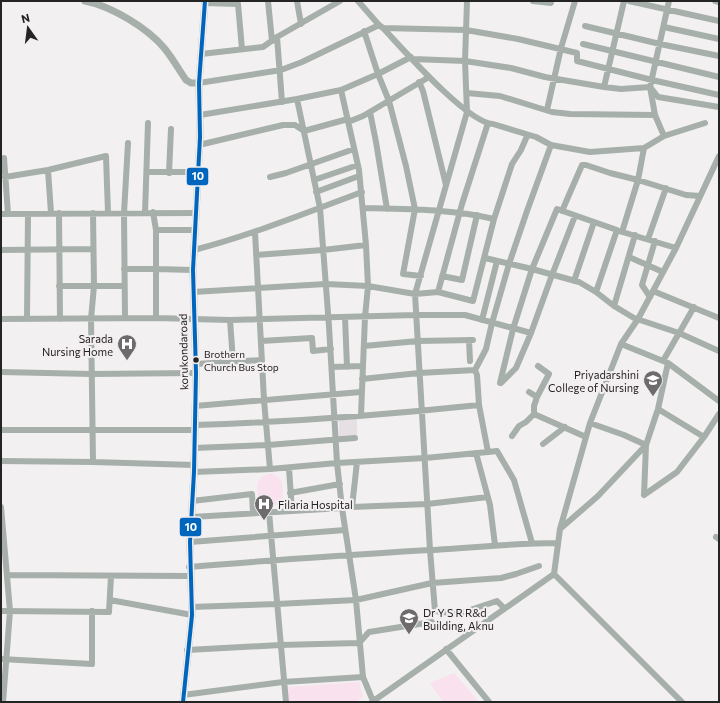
<svg xmlns="http://www.w3.org/2000/svg" width="720" height="703" font-family="Commissioner,sans-serif">
  <style>
    .built { fill: #e6dfe3 }
    .green { fill: #f9e1ee }
    .lines { fill: none; stroke-linecap: round; stroke-linejoin: round }
    .minor { stroke: #a6afaa; stroke-width: 6 }
    .major { stroke: #a7afab; stroke-width: 7 }
    .bus-1-casing { stroke: #f3eff1; stroke-width: 7 }
    .bus-1 { stroke: #0065bd; stroke-width: 4 }
    .bus-dot { fill: #252425; stroke: #f3eff1; stroke-width: 1.5 }
    .labels { text-anchor: middle; dominant-baseline: central; stroke-width: 4; stroke-linejoin: round; paint-order: stroke }
    .bus-label { font-size: 10px; fill: #252425; stroke: #f3eff1; text-anchor: start }
    .poi-label { font-size: 11px; fill: #252425; stroke: #f3eff1; text-anchor: end }
    .street-label { font-size: 11px; fill: #252425; stroke: #f3eff1 }
    .line-badge { stroke: #f3eff1; stroke-width: 1.5 }
    .badge-label { font-size: 11px; text-anchor: middle; font-weight: bold; fill: #fff }
  </style>
  <rect width="100%" height="100%" fill="#f2f0f1"/>
  <path class="built" d="M357 418V435L339 437V420Z"/>
  <path class="green" d="M272 473C284 479 282 484 283 497L277 504 268 506C257 502 258 495 257 484L262 476Z
    M454 673 479 702H443L430 683Z
    M359 682 363 697 356 702H289L288 687Z"/>
  <g class="lines">
    <path class="minor" d="M268 1 272 41
      M297 1 301 24
      M358 1 379 25 383 28C402 48 467 123 493 124L536 137 551 145 590 152 644 148 664 136 705 123
      M467 1 465 61 467 112 415 294 430 550 435 611 458 614 497 601 504 608
      M533 1 551 3
      M629 1 719 21
      M715 1 719 2
      M204 3 238 4 242 49
      M585 26 660 44 719 56
      M664 27 719 39
      M383 28 466 30 518 39 577 53V61L652 80 719 95
      M364 31 378 74 389 101 406 166 415 209 403 274 421 276
      M277 37 282 102
      M583 44 719 77
      M201 54 263 47 277 37 340 1
      M413 59 465 61 511 68 545 77 604 87 621 89 650 87
      M419 82 423 91 446 185
      M199 83 281 70 302 62 379 25
      M604 87 624 1
      M651 88 658 97 719 107
      M341 90 359 170 366 245 368 286 365 317 361 415
      M467 93 500 96 552 112 570 114 655 115
      M297 99 320 208 329 326 337 463 342 508 356 600 363 677 373 701
      M547 110 561 48 575 1
      M370 112 376 142 387 209
      M200 115 297 99 341 90 378 74 411 57
      M348 122 363 116 429 77
      M664 136 655 115 650 87 669 1
      M199 145 283 125H295L304 131 348 119
      M4 158 8 214
      M48 170 51 213
      M147 172H198
      M169 173 171 129
      M5 177 48 170 106 156 108 213
      M270 177 286 173 354 149
      M314 180 358 165
      M316 192 359 176
      M363 208C407 209 451 209 494 219
      M562 211 582 165H586L610 173 638 180 686 195 700 196
      M153 212 156 230V318
      M59 213 60 319
      M145 213 148 123
      M1 214 195 213
      M156 230H194
      M619 231 676 248
      M255 232 264 400 270 469
      M622 232 638 180 644 148
      M648 239 666 188
      M1 250 93 249
      M194 250C251 235 306 213 362 192
      M256 255 323 250 366 245
      M629 257 663 272
      M485 258 532 269 579 282 596 292 617 230 557 209 532 269 513 329 500 383
      M124 269H156L193 270
      M442 276 462 280 477 215
      M574 281 594 222
      M59 286H124
      M653 291 719 318
      M193 292 326 284 368 286 415 294 438 292 473 301 494 219 512 164 521 150 527 136
      M438 292 462 204 488 123
      M596 292 614 306 635 235
      M650 297 642 285 655 241
      M614 306 634 318 679 333 719 351
      M345 317 347 367
      M125 318 124 213 128 143
      M1 319 156 318 230 320 416 315H465L531 333
      M27 319 28 214
      M230 320 233 361
      M482 320 497 261
      M469 340 470 361
      M261 341 312 338 313 351 331 349
      M621 344 668 363 719 401
      M364 346 418 341 473 340
      M663 361 694 307
      M196 364 262 360
      M332 367 363 366
      M1 372 91 374 196 373
      M362 379 419 373 475 370
      M501 383 516 368 531 333 552 275 575 216
      M529 392 537 397 534 406V414L586 437
      M537 397 549 374 538 366
      M195 406 361 392
      M658 409 704 437
      M195 425C290 422 384 415 479 405
      M1 430H195
      M512 436 519 426 526 422 534 414
      M543 444 565 427
      M194 448 268 445 355 438
      M488 452 497 451 514 480 532 543
      M476 453 490 505 495 545
      M1 461 93 462 194 465
      M93 462 91 319 94 286 93 213
      M357 462 352 507 427 504 488 497
      M289 468 292 511
      M194 472 270 469 337 463 425 458 488 452 479 405 477 375 475 370 486 349 492 323 509 264 527 211 551 145
      M290 493 340 484
      M644 495 646 445 658 409 668 363
      M644 495 677 472 704 437 719 414
      M192 501 252 494 253 513
      M1 507 10 611 3 702
      M269 512 286 702
      M192 517 342 508
      M560 529 598 496 646 445 624 435 590 423
      M716 537 719 539
      M190 542 345 530
      M189 567C269 560 349 555 429 550 472 548 514 543 557 543
      M7 575 190 576
      M110 600 192 615
      M191 607 277 604 356 600 432 583 501 578 516 574 539 566
      M1 611 109 612 111 576
      M446 649 489 702
      M187 650 280 645 359 643 369 632 432 622
      M1 659 92 664V611
      M183 695 283 682 363 677
      M372 702 554 574
      M682 702 554 574 560 529 586 437 590 423 621 344 638 319 676 248 719 156"/>
    <path class="major" d="M85 1C111 6 148 28 165 49 173 59 179 70 186 80L191 83H199
      M183 702 192 615 190 542 194 472 196 373 193 270 200 137 199 83 205 1"/>
    <defs>
      <path id="bus-1" d="M183 702 192 615 190 542 194 472 196 373 193 270 200 137 199 83 205 1"/>
    </defs>
    <use href="#bus-1" class="bus-1-casing"/>
    <use href="#bus-1" class="bus-1"/>
  </g>
  <defs>
    <symbol id="hospital-pin" viewBox="-11 -11 22 30"><path d="M0 17L-7.5 6A9.5 9.5 0 1 1 7.5 6Z" fill="#6d6b6c" stroke="#f3eff1"/><path d="M-5-5h3v3.5h4V-5h3V5h-3V1.5h-4V5h-3Z" fill="#fff"/></symbol>
    <symbol id="university-pin" viewBox="-11 -11 22 30"><path d="M0 17L-7.5 6A9.5 9.5 0 1 1 7.5 6Z" fill="#6d6b6c" stroke="#f3eff1"/><path d="M0-5L7-2L0 1L-7-2ZM-4 1L0 2.5L4 1V4Q0 6-4 4Z" fill="#fff"/></symbol>
  </defs>
  <g fill-rule="evenodd">
    <use href="#hospital-pin" x="116" y="333" width="22" height="30"/>
    <use href="#university-pin" x="642" y="369" width="22" height="30"/>
    <use href="#hospital-pin" x="253" y="493" width="22" height="30"/>
    <use href="#university-pin" x="398" y="607" width="22" height="30"/>
  </g>
  <circle class="bus-dot" cx="196" cy="360" r="3.5"/>
  <g class="labels">
    <g class="bus-label">
      <text x="204" y="354">Brothern<tspan x="204" dy="13">Church Bus Stop</tspan></text>
    </g>
    <g class="poi-label">
      <text x="113" y="338">Sarada<tspan x="113" dy="13">Nursing Home</tspan></text>
      <text x="639" y="374">Priyadarshini<tspan x="639" dy="13">College of Nursing</tspan></text>
      <text x="278" y="504" text-anchor="start">Filaria Hospital</text>
      <text x="423" y="612" text-anchor="start">Dr Y S R R&amp;d<tspan x="423" dy="13">Building, Aknu</tspan></text>
    </g>
    <g class="street-label">
      <text transform="translate(183 352) rotate(-91)">korukondaroad</text>
    </g>
  </g>
  <g class="line-badge">
    <rect x="186" y="167" width="23" height="19" rx="4" fill="#0065bd"/>
    <rect x="179" y="517" width="23" height="20" rx="4" fill="#0065bd"/>
  </g>
  <g class="badge-label">
    <text x="198" y="180">10</text>
    <text x="191" y="531">10</text>
  </g>
  <rect width="720" height="703" fill="none" stroke="#252425" stroke-width="4"/>
  <g transform="translate(28 28) rotate(346)" stroke="#f3eff1" stroke-width="3" paint-order="stroke">
  <path d="M0-3L7 15L0 10L-7 15Z" fill="#252425"/>
  <text y="-6" font-size="11" font-weight="bold" text-anchor="middle" fill="#252425">N</text>
  </g>
</svg>
